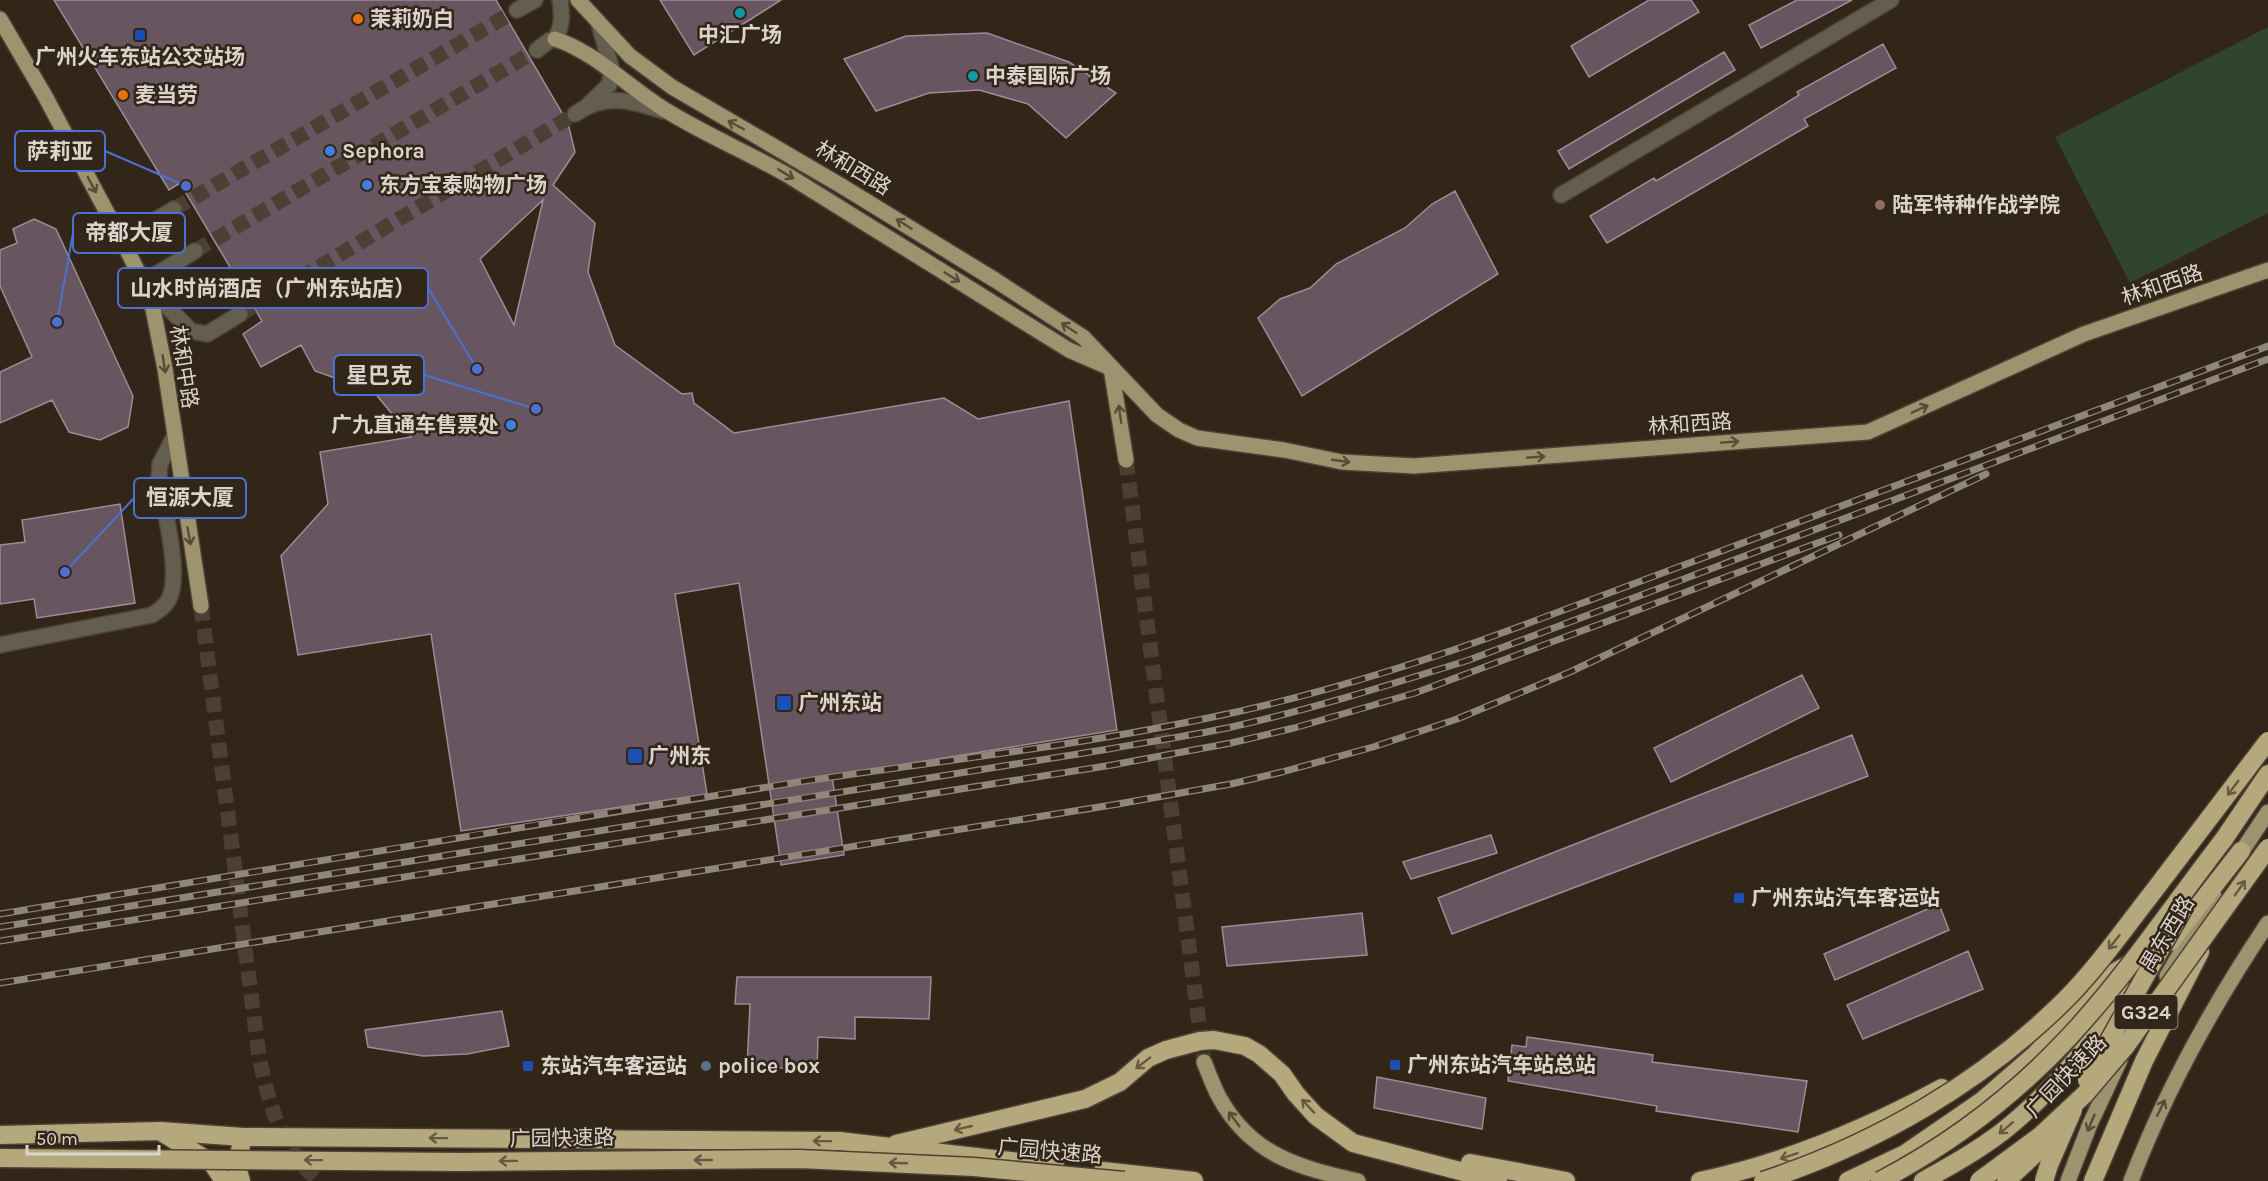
<svg xmlns="http://www.w3.org/2000/svg" width="2268" height="1181" font-family="Karla,'Noto Sans SC',sans-serif">
  <style>
    .green { fill: #31442d }
    .building { fill: #675560; stroke: #9f8b97; stroke-width: 1.5; fill-rule: evenodd }
    .lines { fill: none; stroke-linecap: round; stroke-linejoin: round }
    .minor-tunnel { stroke: #4c4034; stroke-width: 15; stroke-dasharray: 15 8; stroke-linecap: butt }
    .major-tunnel { stroke: #4c4034; stroke-width: 15; stroke-dasharray: 15 8; stroke-linecap: butt }
    .minor-casing { stroke: #4d4236; stroke-width: 18 }
    .major-casing { stroke: #4d4236; stroke-width: 18 }
    .highway-casing { stroke: #4d4236; stroke-width: 21 }
    .minor { stroke: #635e4d; stroke-width: 15 }
    .major { stroke: #9e936f; stroke-width: 15 }
    .highway { stroke: #b5a87c; stroke-width: 18 }
    .rail-casing { stroke: #90867c; stroke-width: 7 }
    .rail { stroke: #322619; stroke-width: 4.5; stroke-dasharray: 14; stroke-linecap: butt }
    .highway-bridge-casing { stroke: #4d4236; stroke-width: 21; stroke-linecap: butt }
    .highway-bridge { stroke: #b5a87c; stroke-width: 18 }
    .oneway { stroke: #584c37 }
    .oneway2 { stroke: #665a41 }
    .culture-dot { fill: #0f9aa8; stroke: #322619; stroke-width: 2 }
    .food-dot { fill: #e8710a; stroke: #322619; stroke-width: 2 }
    .transit-dot { fill: #1a4fb4; stroke: #322619; stroke-width: 2 }
    .shop-dot { fill: #3f7fe0; stroke: #322619; stroke-width: 2 }
    .education-dot { fill: #8d6e63; stroke: #322619; stroke-width: 2 }
    .service-dot { fill: #5c6f8a; stroke: #322619; stroke-width: 2 }
    .labels { text-anchor: middle; dominant-baseline: central; stroke-width: 5; stroke-linejoin: round; paint-order: stroke }
    .shield { fill: #322619; stroke: #a9a096; stroke-width: 1.5 }
    .shield-label { font-size: 20px; font-weight: bold; fill: #dcd4cc }
    .poi-label { font-size: 21px; font-weight: bold; fill: #dcd4cc; stroke: #322619; text-anchor: start }
    .street-label { font-size: 21px; fill: #dcd4cc; stroke: #322619 }
    .leader { fill: none; stroke: #4d70d5; stroke-width: 2 }
    .callout-dot { fill: #4d70d5; stroke: #322619; stroke-width: 2 }
    .callout { fill: #322619; stroke: #4d70d5; stroke-width: 2 }
    .callout-label { font-size: 22px; text-anchor: middle; font-weight: bold; fill: #dcd4cc }
  </style>
  <rect width="100%" height="100%" fill="#322619"/>
  <path class="green" d="M2268 27V213L2130 283 2055 137Z"/>
  <path class="building" d="M54 0H496L568 123 575 152 553 185 595 223 588 272 615 345 682 394 692 393 694 403 734 433 944 398 978 419 1069 401 1117 730 832 776 844 855 781 865 739 583 675 594 707 794 461 831 431 634 298 655 281 556 328 504 320 452 411 437 374 392 315 371 301 345 261 367 243 334 262 321 180 183 169 190ZM543 200 514 325 480 259Z
    M660 0H781L694 55Z
    M1649 0H1691L1699 12 1589 77 1571 46Z
    M1797 0H1852L1761 48 1749 25Z
    M987 33 1069 62 1116 93 1066 138 1028 104 979 90 929 93 876 111 844 59 906 36Z
    M1883 44 1896 68 1804 119 1808 126 1607 243 1590 216 1654 178 1656 181 1733 136 1799 95 1797 92Z
    M1724 52 1735 70 1569 169 1558 151Z
    M1455 191 1498 274 1302 396 1258 318 1280 299 1310 288 1336 264 1405 228 1432 204Z
    M34 219 56 229 133 396 128 427 100 440 69 432 52 400 0 423V372L32 357 0 286V250L17 243 13 229Z
    M120 504 135 603 37 618 34 599 0 604V545L25 542 22 520Z
    M1802 675 1819 708 1671 782 1654 748Z
    M1852 735 1868 776 1452 934 1438 898Z
    M1491 835 1497 853 1411 879 1403 862Z
    M1939 904 1949 930 1835 980 1824 954Z
    M1362 913 1367 955 1227 966 1222 927Z
    M1968 951 1983 989 1863 1039 1847 1005Z
    M737 977H931L929 1019 855 1017V1039L818 1037 817 1069 747 1067 750 1004H735Z
    M502 1011 509 1046 467 1054 423 1056 368 1047 365 1030Z
    M1527 1037 1653 1055 1652 1062 1807 1081 1798 1132 1656 1111 1657 1106 1508 1081 1512 1045 1526 1047Z
    M1377 1077 1486 1098 1482 1129 1374 1108Z"/>
  <g class="lines">
    <path class="minor-tunnel" d="M174 209 517 10
      M195 251 537 50
      M240 314 575 114"/>
    <path class="major-tunnel" d="M1126 460 1204 1062
      M201 606 259 1056C268 1101 281 1151 319 1181"/>
    <defs>
      <path id="minor" d="M517 10 535 0
        M537 50 550 40 555 39C563 26 562 14 560 0
        M589 104 609 85 612 70 599 24
        M575 114C604 93 630 100 663 111
        M1561 195 1891 0
        M122 240 174 209
        M195 251 143 282 191 331 207 334 240 314
        M0 645 152 615C159 610 165 607 169 599 182 574 163 506 159 477L160 464 174 437"/>
      <path id="major" d="M578 0 630 56 672 87 840 185 995 280 1083 337 1157 415 1179 430 1197 438 1284 450 1342 462 1414 466 1868 432 2084 334 2268 270
        M0 19 45 96 128 252 143 282 153 309 165 369 201 606
        M555 39C597 53 629 88 667 111 706 135 749 153 789 176L1069 350 1106 366
        M1111 368 1126 460
        M2236 860 2268 812
        M2167 976 2214 896
        M1204 1062C1209 1074 1213 1086 1219 1097 1251 1155 1297 1167 1358 1181
        M2068 1181 2090 1124 2120 1060
        M2131 1181C2166 1089 2213 1005 2268 923"/>
      <path id="highway" d="M2224 839 2268 774
        M2170 942 2241 851
        M163 1133 212 1163 224 1181
        M0 1135 160 1131 243 1137 839 1141 1055 1166
        M896 1144 1085 1099 1120 1082 1148 1058 1166 1050 1200 1041 1214 1040 1245 1046 1259 1054 1282 1074 1296 1094 1316 1116 1353 1143 1498 1181
        M1470 1163 1566 1181
        M1103 1171 1194 1181
        M241 1181 237 1167 241 1145
        M1700 1181C1785 1163 1866 1129 1942 1088
        M1848 1181 1905 1154 1982 1101 2036 1054 2101 980 2131 963
        M1923 1181C1950 1166 1977 1151 2002 1132 2050 1095 2093 1040 2131 992
        M2093 1181 2144 1061 2200 952"/>
    </defs>
    <use href="#minor" class="minor-casing"/>
    <use href="#major" class="major-casing"/>
    <use href="#highway" class="highway-casing"/>
    <use href="#minor" class="minor"/>
    <use href="#major" class="major"/>
    <use href="#highway" class="highway"/>
    <defs>
      <path id="rail" d="M0 914C264 871 528 825 792 783 930 762 1071 747 1208 718 1315 696 1418 664 1521 626L2268 346
        M0 927 1109 749C1148 742 1188 736 1227 728 1309 710 1389 685 1469 660L2268 359
        M0 941 1112 765 1231 743 1294 728 1415 693 1839 535
        M0 983 1118 804 1231 784 1282 772 1373 747 1457 719 1570 672 1986 474"/>
    </defs>
    <use href="#rail" class="rail-casing"/>
    <use href="#rail" class="rail"/>
    <defs>
      <path id="highway-bridge" d="M2087 1080 2185 905
        M0 1158 461 1162 800 1159 974 1167 1124 1181
        M1763 1181C1875 1144 1980 1084 2064 1001 2097 968 2124 929 2153 892 2191 842 2230 791 2268 741
        M1880 1181C1951 1144 2015 1095 2069 1037 2126 976 2173 905 2224 839
        M1979 1181 2040 1136 2085 1094 2125 1047 2268 848
        M2006 1181 2051 1139
        M2044 1181 2049 1165 2073 1110"/>
    </defs>
    <use href="#highway-bridge" class="highway-bridge-casing"/>
    <use href="#highway-bridge" class="highway-bridge"/>
  </g>
  <defs><path id="oneway-shaft" d="M-6 0H5M1.5-3L5.5 0L1.5 3" fill="none" stroke-width="1.6" stroke-linecap="round" stroke-linejoin="round" transform="scale(1.5)"/></defs>
  <g class="oneway">
    <use href="#oneway-shaft" transform="translate(736 125) rotate(-152)"/>
    <use href="#oneway-shaft" transform="translate(786 174) rotate(31)"/>
    <use href="#oneway-shaft" transform="translate(92 185) rotate(62)"/>
    <use href="#oneway-shaft" transform="translate(904 224) rotate(-148)"/>
    <use href="#oneway-shaft" transform="translate(952 277) rotate(32)"/>
    <use href="#oneway-shaft" transform="translate(1069 328) rotate(-147)"/>
    <use href="#oneway-shaft" transform="translate(164 364) rotate(81)"/>
    <use href="#oneway-shaft" transform="translate(1920 409) rotate(-24)"/>
    <use href="#oneway-shaft" transform="translate(1120 414) rotate(-98)"/>
    <use href="#oneway-shaft" transform="translate(1730 442) rotate(-4)"/>
    <use href="#oneway-shaft" transform="translate(1536 457) rotate(-4)"/>
    <use href="#oneway-shaft" transform="translate(1341 461) rotate(8)"/>
    <use href="#oneway-shaft" transform="translate(189 536) rotate(80)"/>
    <use href="#oneway-shaft" transform="translate(2161 1108) rotate(-64)"/>
    <use href="#oneway-shaft" transform="translate(1234 1119) rotate(-127)"/>
    <use href="#oneway-shaft" transform="translate(2091 1123) rotate(113)"/>
  </g>
  <g class="oneway2">
    <use href="#oneway-shaft" transform="translate(2233 788) rotate(127)"/>
    <use href="#oneway-shaft" transform="translate(2240 888) rotate(-55)"/>
    <use href="#oneway-shaft" transform="translate(2114 942) rotate(128)"/>
    <use href="#oneway-shaft" transform="translate(1143 1063) rotate(143)"/>
    <use href="#oneway-shaft" transform="translate(1308 1106) rotate(-133)"/>
    <use href="#oneway-shaft" transform="translate(963 1128) rotate(167)"/>
    <use href="#oneway-shaft" transform="translate(2006 1128) rotate(140)"/>
    <use href="#oneway-shaft" transform="translate(438 1138) rotate(-179)"/>
    <use href="#oneway-shaft" transform="translate(822 1141) rotate(-179)"/>
    <use href="#oneway-shaft" transform="translate(1789 1156) rotate(162)"/>
    <use href="#oneway-shaft" transform="translate(313 1160) rotate(-179)"/>
    <use href="#oneway-shaft" transform="translate(703 1160) rotate(-180)"/>
    <use href="#oneway-shaft" transform="translate(508 1161) rotate(179)"/>
    <use href="#oneway-shaft" transform="translate(898 1163) rotate(-178)"/>
  </g>
  <g class="culture-dot">
    <circle cx="740" cy="13" r="6"/>
    <circle cx="973" cy="76" r="6"/>
  </g>
  <g class="food-dot">
    <circle cx="358" cy="19" r="6"/>
    <circle cx="123" cy="95" r="6"/>
  </g>
  <g class="transit-dot">
    <rect x="134" y="29" width="12" height="12" rx="3"/>
    <rect x="776" y="695" width="16" height="16" rx="3"/>
    <rect x="627" y="748" width="16" height="16" rx="3"/>
    <rect x="1733" y="892" width="12" height="12" rx="3"/>
    <rect x="1389" y="1059" width="12" height="12" rx="3"/>
    <rect x="522" y="1060" width="12" height="12" rx="3"/>
  </g>
  <g class="shop-dot">
    <circle cx="330" cy="151" r="6"/>
    <circle cx="367" cy="185" r="6"/>
    <circle cx="511" cy="425" r="6"/>
  </g>
  <circle class="education-dot" cx="1880" cy="205" r="6"/>
  <circle class="service-dot" cx="706" cy="1066" r="6"/>
  <g class="labels">
    <rect class="shield" x="2114.5" y="995" width="63" height="34" rx="4.5"/>
    <g class="shield-label">
      <text x="2146" y="1012">G324</text>
    </g>
    <g class="poi-label">
      <text x="370" y="19">茉莉奶白</text>
      <text x="740" y="35" text-anchor="middle">中汇广场</text>
      <text x="140" y="57" text-anchor="middle">广州火车东站公交站场</text>
      <text x="985" y="76">中泰国际广场</text>
      <text x="135" y="95">麦当劳</text>
      <text x="342" y="151">Sephora</text>
      <text x="379" y="185">东方宝泰购物广场</text>
      <text x="1892" y="205">陆军特种作战学院</text>
      <text x="499" y="425" text-anchor="end">广九直通车售票处</text>
      <text x="798" y="703">广州东站</text>
      <text x="648" y="756">广州东</text>
      <text x="1751" y="898">广州东站汽车客运站</text>
      <text x="1407" y="1065">广州东站汽车站总站</text>
      <text x="540" y="1066">东站汽车客运站</text>
      <text x="718" y="1066">police box</text>
    </g>
    <g class="street-label">
      <text transform="translate(853 168) rotate(31)">林和西路</text>
      <text transform="translate(2162 285) rotate(-19)">林和西路</text>
      <text transform="translate(184 367) rotate(81)">林和中路</text>
      <text transform="translate(1690 424) rotate(-4)">林和西路</text>
      <text transform="translate(2167 934) rotate(-59)">禺东西路</text>
      <text transform="translate(2066 1076) rotate(-46)">广园快速路</text>
      <text transform="translate(562 1138) rotate(-1)">广园快速路</text>
      <text transform="translate(1050 1151) rotate(5)">广园快速路</text>
    </g>
  </g>
  <path class="leader" d="M186 186L105 151M57 322L73 233M477 369L428 288M536 409L424 375M65 572L134 498"/>
  <g class="callout-dot">
    <circle cx="186" cy="186" r="6"/>
    <circle cx="57" cy="322" r="6"/>
    <circle cx="477" cy="369" r="6"/>
    <circle cx="536" cy="409" r="6"/>
    <circle cx="65" cy="572" r="6"/>
  </g>
  <g class="callout">
    <rect x="15" y="131" width="90" height="40" rx="6"/>
    <rect x="73" y="213" width="112" height="40" rx="6"/>
    <rect x="118" y="268" width="310" height="40" rx="6"/>
    <rect x="334" y="355" width="90" height="40" rx="6"/>
    <rect x="134" y="478" width="112" height="40" rx="6"/>
  </g>
  <g class="callout-label">
    <text x="60" y="159">萨莉亚</text>
    <text x="129" y="240">帝都大厦</text>
    <text x="273" y="296">山水时尚酒店（广州东站店）</text>
    <text x="379" y="383">星巴克</text>
    <text x="190" y="505">恒源大厦</text>
  </g>
  <path d="M27 1145v9h132v-9" fill="none" stroke="#dcd4cc" stroke-width="3"/>
  <text x="36" y="1145" font-size="18" fill="#dcd4cc" stroke="#322619" stroke-width="4.5" paint-order="stroke">50 m</text>
</svg>
